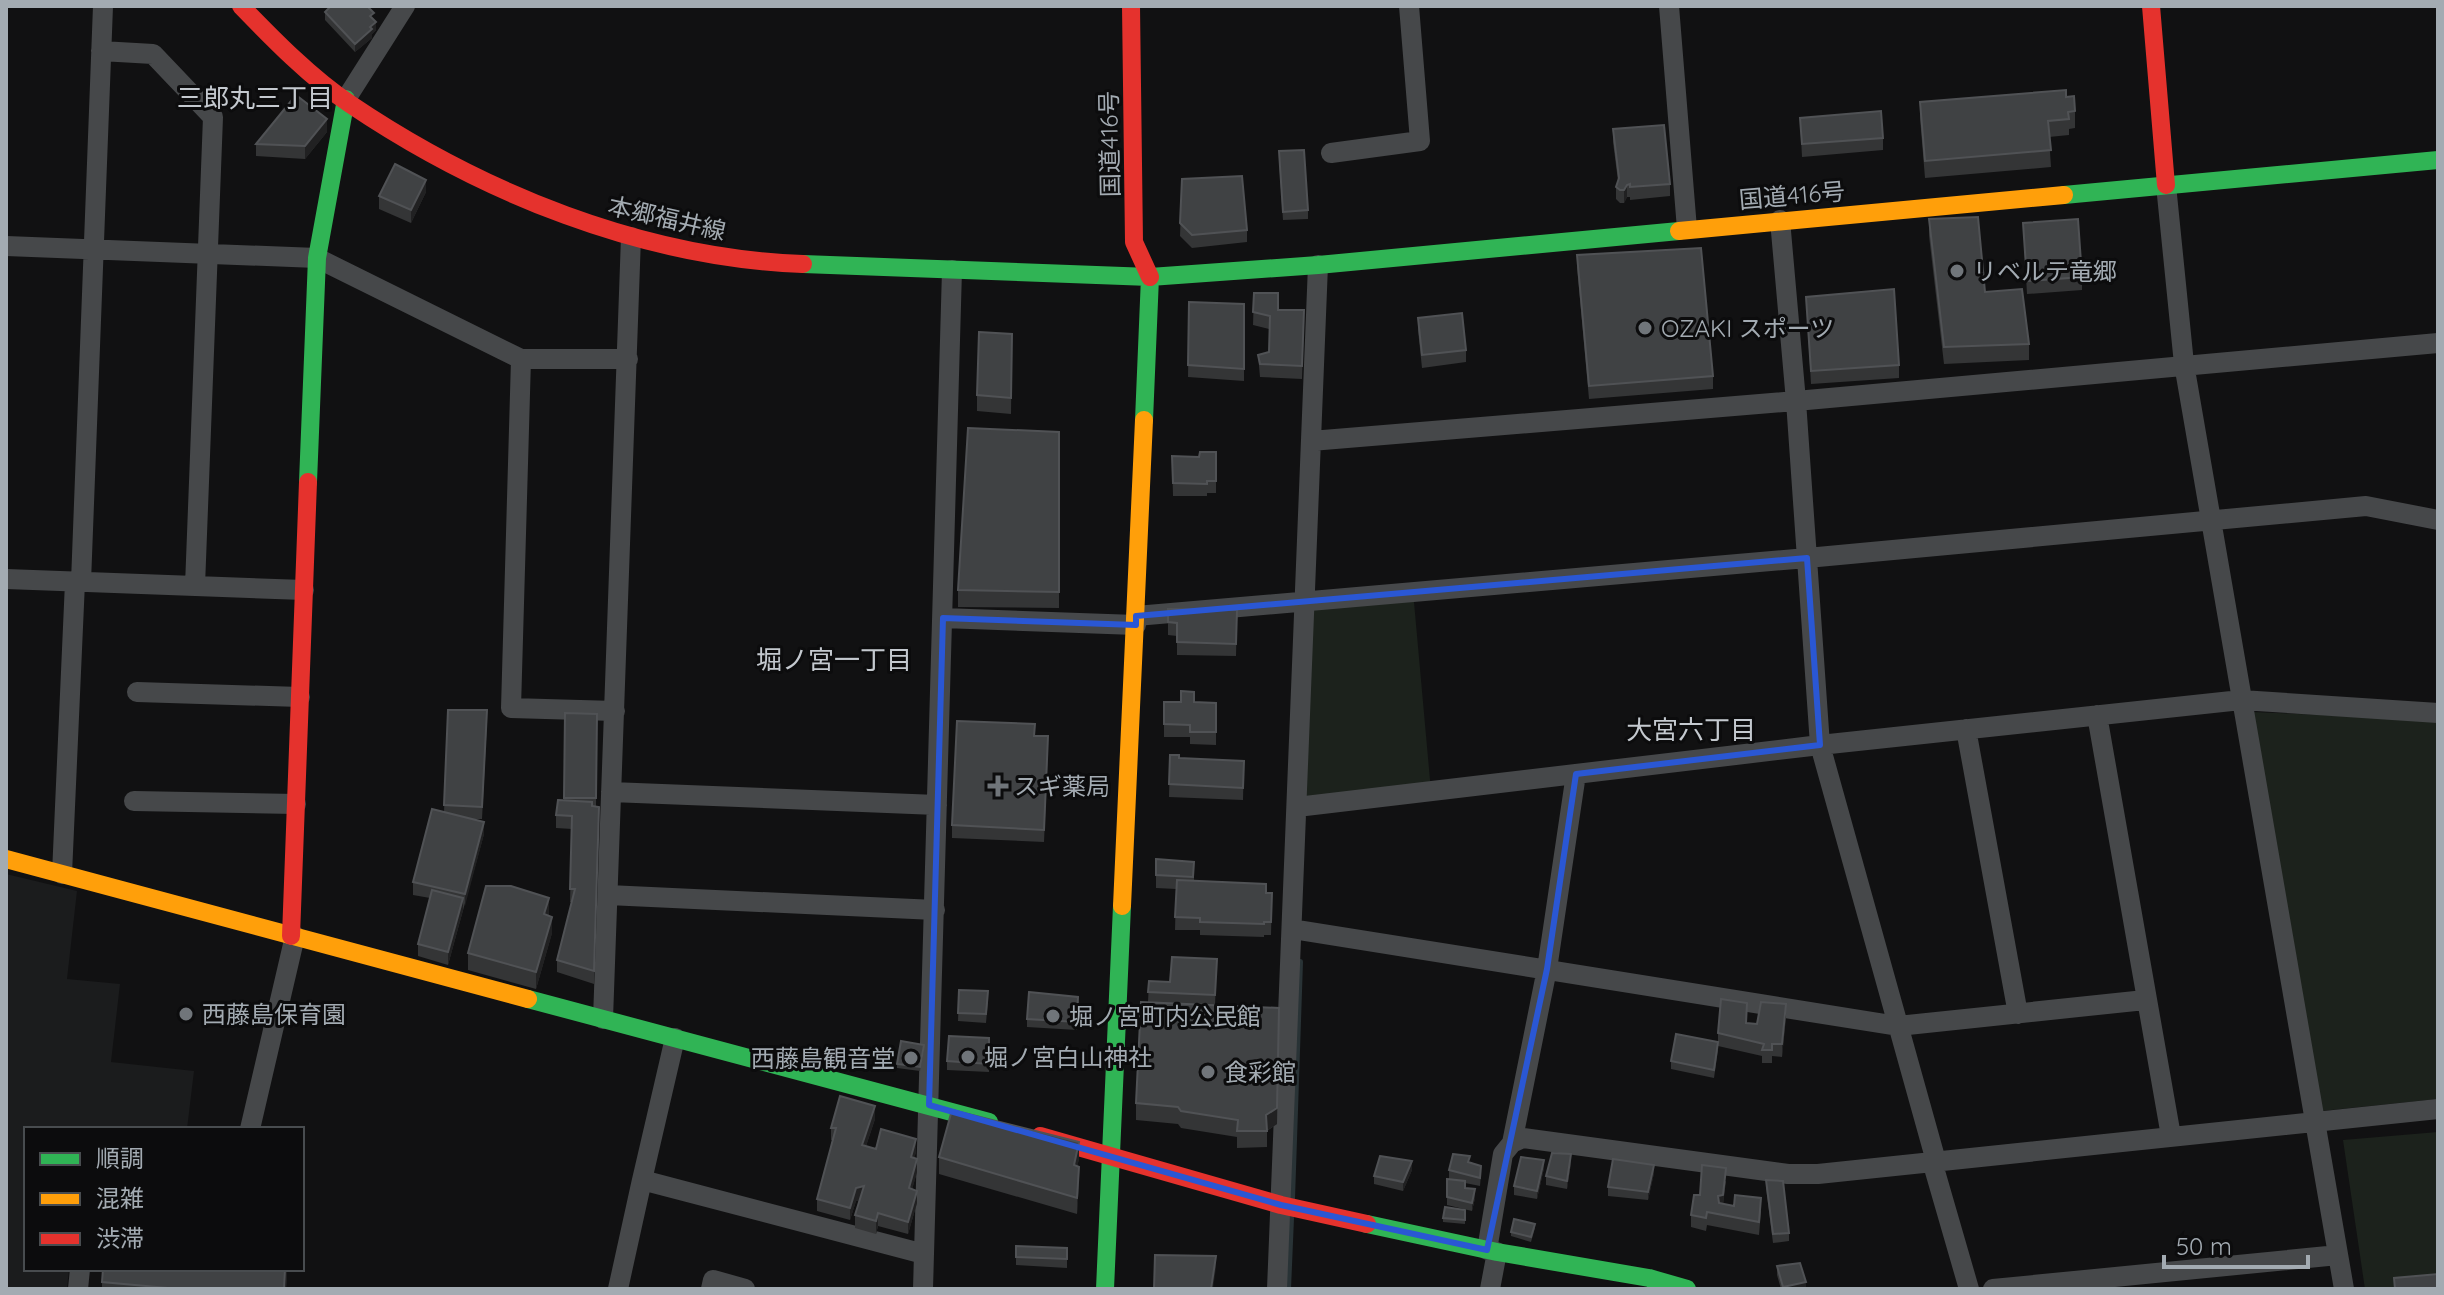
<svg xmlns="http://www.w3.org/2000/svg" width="2444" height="1295" font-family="Quicksand,'Noto Sans JP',sans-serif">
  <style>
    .built { fill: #1b1c1d }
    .green { fill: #1c221c }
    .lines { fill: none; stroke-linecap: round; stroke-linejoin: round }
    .stream { stroke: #293336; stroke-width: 6 }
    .street { stroke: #46484a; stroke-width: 20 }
    .fast { stroke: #30b455; stroke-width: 18 }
    .slow { stroke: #ff9f0a; stroke-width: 18 }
    .jam { stroke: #e5322d; stroke-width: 18 }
    .wall { fill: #343536 }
    .shaded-wall { fill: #212122 }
    .building { fill: #404244; stroke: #505255; stroke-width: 2 }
    .marked { fill: none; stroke: #2a57d4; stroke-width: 6; stroke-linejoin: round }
    .poi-dot { fill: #70757a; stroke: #0c0c0d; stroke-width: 3 }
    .labels { text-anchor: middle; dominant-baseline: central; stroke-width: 6; stroke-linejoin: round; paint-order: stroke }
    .street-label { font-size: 24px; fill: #a3abb2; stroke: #0c0c0d }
    .poi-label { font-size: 24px; fill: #a3abb2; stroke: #0c0c0d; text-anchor: start }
    .neighbourhood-label { font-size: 26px; fill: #c4c9cf; stroke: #0c0c0d }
  </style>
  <rect width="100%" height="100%" fill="#111112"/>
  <path class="built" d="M6 874 77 891 67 979 120 984 111 1062 194 1071 187 1129H26V1269H69L67 1289H6Z"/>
  <path class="green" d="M1413 591 1431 791 1297 807 1305 601Z
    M2253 712 2438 720V1099L2321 1111Z
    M2438 1132V1287L2365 1289 2343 1140Z"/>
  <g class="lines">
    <path class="stream" d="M1292 1199 1300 962
      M1288 1289 1291 1218"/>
    <path class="street" d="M1669 6 1687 229
      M101 51 153 54 213 117 195 586
      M346 99 405 6
      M1331 153 1420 141 1409 6
      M2166 185 2184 364 2344 1289
      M1780 220 1796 401 1820 745 1936 1161
      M6 246 317 258 521 359H628
      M521 359 511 708 615 711
      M1311 441 1796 401 2438 343
      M6 579 304 590
      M81 582 103 6
      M1136 616 1807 558 2366 506 2438 520
      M943 618 1136 625
      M137 692 300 697
      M2097 715 2171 1136
      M1966 729 2018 1014
      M611 792 937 805
      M134 801 296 804
      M1297 807 1820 745 2241 700 2438 713
      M62 874 75 582
      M608 895 935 910
      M1292 929 1898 1026 2145 1000
      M603 1019 631 237
      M250 1129 295 936
      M1512 1143 1547 969 1576 774
      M1932 1161 1969 1289
      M642 1180 675 1038
      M1487 1250 1503 1154 1512 1143 1523 1138 1788 1174H1818L2438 1109
      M78 1289 80 1269
      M618 1289 642 1180 924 1254
      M711 1289 713 1280 745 1289
      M923 1289 952 270
      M1277 1289 1318 265
      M1490 1289 1497 1252
      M1993 1289 2338 1255"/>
    <path class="fast" d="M2064 195 2438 160
      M803 264 1150 277 1144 420
      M1150 277 1318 265 1679 231
      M308 482 317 258 346 99
      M528 999 989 1122
      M1367 1224 1497 1252 1649 1278 1687 1289
      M1105 1289 1122 906"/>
    <path class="slow" d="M1679 231 2064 195
      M6 859 528 999
      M1122 906 1144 420"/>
    <path class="jam" d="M241 6C273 39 311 78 350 104 482 193 642 258 803 264
      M1131 6 1134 242 1150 277
      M2151 6 2166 185
      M291 936 308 482
      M1040 1136 1281 1205 1367 1224"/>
  </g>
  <path class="wall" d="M325 12 374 19 376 30 372 34V38L355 52 325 20Z
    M2066 97 2075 111V128L2069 129V135L2049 137 2051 167 1925 178 1920 118V102Z
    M1800 118 1883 138V150L1802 157Z
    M1613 129 1670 184V196L1630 200V197H1627L1624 203H1620L1616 199V187L1618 181 1613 142Z
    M327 132 305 159 256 156V144Z
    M1279 160 1308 210V219L1283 220Z
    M1182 179 1247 230V242L1192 248 1180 236Z
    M426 192 411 223 379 209V196Z
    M1929 219 1985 292 2029 344V360L1944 364 1929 236Z
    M2023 223 2082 277V290L2027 294Z
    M1577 255 1713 376V389L1589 399 1577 267Z
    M1254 293 1278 310 1304 322 1302 379 1260 377 1258 355 1269 352V329L1253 325Z
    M1806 297 1899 365V378L1811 384Z
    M1189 302 1244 304V381L1188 377Z
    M1418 318 1466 350V362L1422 368 1418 330Z
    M1012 334 1011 414 977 411V395Z
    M1059 432V608L958 607V590Z
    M1216 452V493H1207V496H1173L1172 456 1199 457Z
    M1168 609 1237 610 1236 656 1177 655V636L1168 635Z
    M1164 702 1216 703V745L1190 744V737H1164Z
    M448 710 487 723 482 819H471L484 834 448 965 418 956V944L430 898 413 895V882L444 812Z
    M565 713 597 714 596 807 599 819 594 984 557 972V960L572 902H570L572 829 556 828V815L564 801Z
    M1035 736 1048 749 1044 842 952 838V825Z
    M1170 755 1179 758 1244 761 1243 800 1169 797Z
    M1156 859 1194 862V881L1272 893 1271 935H1264V937L1200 935V930H1175L1176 889 1156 888Z
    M549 916 552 933 536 989 468 970V953Z
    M1217 959 1215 1005 1277 1124 1267 1131V1147L1237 1148V1137L1181 1128 1178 1124 1136 1120V1103L1148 1002 1149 981 1170 982Z
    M959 990 988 1000 986 1023 958 1021Z
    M1078 997 1077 1030 1027 1027V1019Z
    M1786 1017 1782 1057 1772 1056V1063H1762V1056L1718 1046V1033L1746 1023 1757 1024Z
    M989 1038V1072L947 1070V1061Z
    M924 1049 920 1071 897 1068V1064Z
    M1718 1050 1714 1078 1671 1069V1061Z
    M875 1119 866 1146 876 1149 916 1152 914 1158 917 1172 912 1189 917 1203 908 1234 878 1226 876 1234 855 1228V1215L860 1200 856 1201 850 1220 817 1211V1199L833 1140H831V1128Z
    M939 1157 1079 1159 1077 1166 1079 1183 1077 1214 939 1174Z
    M1470 1163 1481 1174 1480 1186 1465 1183V1188L1475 1198 1472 1211 1447 1205V1179L1454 1180 1449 1179V1170Z
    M1571 1163 1567 1189 1546 1185V1176Z
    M1544 1168 1537 1199 1514 1195V1186Z
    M1412 1170 1403 1191 1374 1184V1176Z
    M1654 1173 1648 1200 1608 1196V1187Z
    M1766 1180 1789 1233V1241L1773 1243 1766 1188Z
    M1726 1181 1723 1204 1761 1211 1759 1235 1707 1225 1706 1231 1691 1227V1215L1700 1195Z
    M1465 1210V1224L1443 1222V1218Z
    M1535 1228 1531 1242 1511 1236V1232Z
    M1016 1246 1067 1248V1268L1016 1265Z
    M1777 1266 1806 1289H1781L1777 1275Z
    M287 1269 286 1289H102V1282Z"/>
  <path class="shaded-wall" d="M376 22V30L372 34V38L355 52V44L370 27Z
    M327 119V132L305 159V146Z
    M426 180V192L411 223V210Z
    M1627 185V197L1624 203V190Z
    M484 822V834L465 906V894Z
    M463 898V910L448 965V952Z
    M549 898V915L544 931V914Z
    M552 917V933L536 989V972Z
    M1786 1004V1017L1782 1057V1044Z
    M1279 1024 1277 1124 1266 1131V1115Z
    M875 1106V1119L862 1158V1145Z
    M916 1139V1152L911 1170V1157Z
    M1079 1142V1159L1074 1181V1165Z
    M1571 1154V1163L1567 1189V1181Z
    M917 1159V1172L909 1201V1188Z
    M1544 1160V1168L1537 1199V1191Z
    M1412 1161V1170L1403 1191V1182Z
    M1654 1165V1173L1648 1200V1192Z
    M1079 1167V1183L1077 1214V1198Z
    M1726 1168 1723 1207 1718 1209V1196Z
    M864 1186V1199L856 1201 850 1220V1208L856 1188Z
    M1475 1189V1198L1472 1211V1203Z
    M917 1191V1203L908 1234V1222Z
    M878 1213V1226L876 1234V1221Z
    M1216 1256V1268L1213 1289H1211Z
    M285 1269H287V1281L286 1289H284Z
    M1806 1282V1289H1783V1287Z"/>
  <path class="building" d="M331 6H367L374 13 370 16 376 22 370 27 372 29 355 44 325 12Z
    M2066 90V97L2074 96 2075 111 2068 112 2069 119 2048 121 2051 150 1925 161 1920 102Z
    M296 95 327 119 305 146 256 144Z
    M1881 111 1883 138 1802 144 1800 118Z
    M1664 125 1670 184 1630 187V184L1627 185 1624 190H1620L1616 187 1619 178 1613 129Z
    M1304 150 1308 210 1283 212 1279 151Z
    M395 164 426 180 411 210 379 196Z
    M1242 176 1247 230 1192 235 1180 223 1182 179Z
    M1978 217 1985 292 2022 289 2029 344 1944 347 1929 219Z
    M2078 219 2082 277 2027 281 2023 223Z
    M1701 248 1713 376 1589 386 1577 255Z
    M1894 289 1899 365 1811 371 1806 297Z
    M1254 293H1278V310H1304L1302 366 1260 364 1258 355 1269 352 1270 316 1253 312Z
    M1189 302 1244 304V369L1188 365Z
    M1462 313 1466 350 1422 355 1418 318Z
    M979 332 1012 334 1011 398 977 395Z
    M968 428 1059 432V592L958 590Z
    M1200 452H1216V481H1207V484L1173 483 1172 456 1199 457Z
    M1168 609 1237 610 1236 644 1177 642V623L1168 622Z
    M1181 691 1194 692V702L1216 703V732H1190V725L1164 724V702H1181Z
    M448 710H487L482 807 444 805Z
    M565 713 597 714 596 798H564Z
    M957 721 1035 724 1034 736H1048L1044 830 952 825Z
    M1170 755H1179V758L1244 761 1243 788 1169 784Z
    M558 800 592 802V806L599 807 594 971 557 960 575 889H570L572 816 556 815Z
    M432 809 484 822 465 894 413 882Z
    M1156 859 1194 862 1193 877 1156 875Z
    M1177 880 1266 884V893H1272L1271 922H1264V924L1200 922V918L1175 917Z
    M486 886H511L549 898 544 914 552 917 536 972 468 953Z
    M432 890 463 898 448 952 418 944Z
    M1172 957 1217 959 1215 995 1148 992 1149 981 1170 982Z
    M959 990 988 991 986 1014 958 1013Z
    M1029 992 1078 997 1077 1022 1027 1019Z
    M1721 999 1747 1003 1746 1023 1757 1024 1761 1002 1786 1004 1782 1044H1772V1050H1762L1764 1044 1718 1033Z
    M1141 1002 1279 1008 1277 1108 1266 1115 1267 1131H1237L1238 1120 1181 1111 1178 1107 1136 1103Z
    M1676 1034 1718 1042 1714 1070 1671 1061Z
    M949 1036 989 1038V1064L947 1061Z
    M901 1041 924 1045 920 1067 897 1064Z
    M840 1096 875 1106 862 1145 876 1149 881 1129 916 1139 911 1157 917 1159 909 1188 917 1191 908 1222 878 1213 876 1221 855 1215 864 1186 856 1188 850 1208 817 1199 836 1128H831Z
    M952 1110 1079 1142 1074 1165 1079 1167 1077 1198 939 1157Z
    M1552 1153 1571 1154 1567 1181 1546 1176Z
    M1453 1154 1470 1156 1468 1162 1481 1166 1480 1178 1449 1170Z
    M1380 1156 1412 1161 1403 1182 1374 1176Z
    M1521 1157 1544 1160 1537 1191 1514 1186Z
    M1613 1159 1654 1165 1648 1192 1608 1187Z
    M1702 1165 1726 1168 1723 1195 1718 1196 1719 1203 1734 1206 1735 1195 1761 1198 1759 1222 1707 1212 1706 1218 1691 1215 1694 1195H1700Z
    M1447 1179 1465 1181V1188L1475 1189 1472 1203 1447 1197Z
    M1766 1180 1783 1181 1789 1233 1773 1234Z
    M1445 1207 1465 1210V1220L1443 1218Z
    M1514 1219 1535 1224 1531 1237 1511 1232Z
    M1016 1246 1067 1248V1259L1016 1257Z
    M1155 1255 1216 1256 1211 1289H1154Z
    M1800 1263 1806 1282 1783 1287 1777 1266Z
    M103 1269H285L284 1289H179L102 1282Z
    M2438 1274V1289H2395L2394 1278Z"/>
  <path class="marked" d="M1807 558 1820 745 1576 774 1547 969 1487 1250 1281 1205 929 1105 943 618 1136 625V616Z"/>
  <g class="poi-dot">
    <circle cx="1957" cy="271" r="8"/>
    <circle cx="1645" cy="328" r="8"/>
    <path d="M994 774h8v8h8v8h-8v8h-8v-8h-8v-8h8z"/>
    <circle cx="186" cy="1014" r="8"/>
    <circle cx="1053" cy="1016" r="8"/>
    <circle cx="968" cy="1057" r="8"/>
    <circle cx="911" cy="1058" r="8"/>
    <circle cx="1208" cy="1072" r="8"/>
  </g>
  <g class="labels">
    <g class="street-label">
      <text transform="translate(1109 144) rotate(-91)">国道416号</text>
      <text transform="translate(1792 195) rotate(-5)">国道416号</text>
      <text transform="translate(667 218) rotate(13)">本郷福井線</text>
    </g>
    <g class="poi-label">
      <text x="1973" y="271">リベルテ竜郷</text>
      <text x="1661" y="328">OZAKI スポーツ</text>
      <text x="1014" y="786">スギ薬局</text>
      <text x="202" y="1014">西藤島保育園</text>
      <text x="1069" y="1016">堀ノ宮町内公民館</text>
      <text x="984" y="1057">堀ノ宮白山神社</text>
      <text x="895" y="1058" text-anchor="end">西藤島観音堂</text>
      <text x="1224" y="1072">食彩館</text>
    </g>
    <g class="neighbourhood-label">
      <text x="255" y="97">三郎丸三丁目</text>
      <text x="834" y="659">堀ノ宮一丁目</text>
      <text x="1691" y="729">大宮六丁目</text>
    </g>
  </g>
  <rect width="2444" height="1295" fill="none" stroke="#a3abb2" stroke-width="16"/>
  <rect x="24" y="1127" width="280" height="144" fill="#0c0c0d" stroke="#484c4f" stroke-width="2"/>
  <rect x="40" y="1153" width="40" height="12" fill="#30b455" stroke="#484c4f" stroke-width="2"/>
  <text x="96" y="1167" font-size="24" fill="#a3abb2">順調</text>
  <rect x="40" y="1193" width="40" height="12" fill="#ff9f0a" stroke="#484c4f" stroke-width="2"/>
  <text x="96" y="1207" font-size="24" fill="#a3abb2">混雑</text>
  <rect x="40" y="1233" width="40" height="12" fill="#e5322d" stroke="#484c4f" stroke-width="2"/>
  <text x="96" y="1247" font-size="24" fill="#a3abb2">渋滞</text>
  <path d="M2164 1255v12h144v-12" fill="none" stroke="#a3abb2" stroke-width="4"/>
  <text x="2176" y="1255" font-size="24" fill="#a3abb2" stroke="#0c0c0d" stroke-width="6" paint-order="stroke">50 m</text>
</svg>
